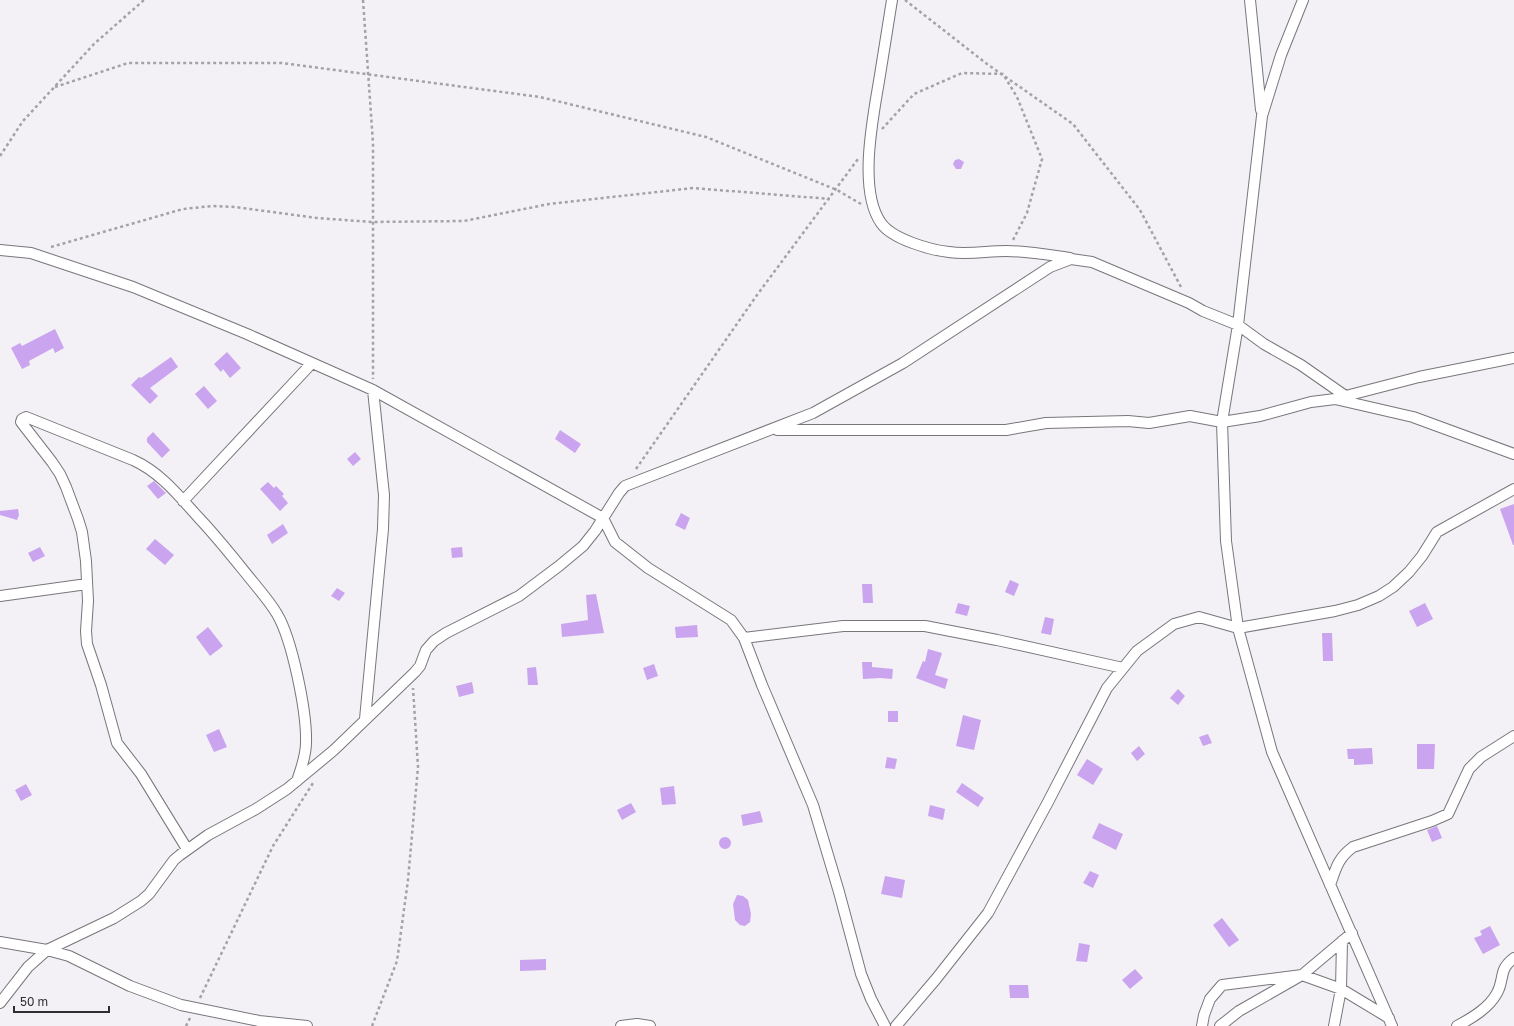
<svg xmlns="http://www.w3.org/2000/svg" width="1514" height="1026" font-family="'Golos Text',sans-serif">
  <style>
    .building { fill: #caa4ee }
    .lines { fill: none; stroke-linecap: round; stroke-linejoin: round }
    .minor-casing { stroke: #78767b; stroke-width: 12 }
    .path { stroke: #a4a2a6; stroke-width: 2.5; stroke-dasharray: 3 3; stroke-linecap: butt }
    .minor { stroke: #fff; stroke-width: 10 }
  </style>
  <rect width="100%" height="100%" fill="#f3f0f6"/>
  <path class="building" d="M959 159 964 162 961 169H956L953 164 955 160Z
    M55 329 64 348 55 353 53 348 29 361 30 365 22 369 11 348 20 343 22 346Z
    M227 352 241 368 230 378 223 369 221 372 214 364Z
    M171 357 178 367 150 388 158 396 150 404 131 385 139 377 141 378Z
    M204 386 217 401 208 409 195 394Z
    M560 430 581 444 575 453 555 439Z
    M153 432 170 450 162 458 147 442V438Z
    M355 452 361 459 353 466 347 459Z
    M154 481 166 493 158 499 147 486Z
    M268 482 274 488 276 486 284 494 282 496 288 503 280 511 260 489Z
    M1514 504V545H1513L1500 509Z
    M18 509 19 515 17 520 0 515V511Z
    M681 513 690 518 685 530 675 525Z
    M283 524 288 533 272 544 267 535Z
    M155 539 174 555 165 565 146 549Z
    M40 547 45 556 33 562 28 553Z
    M462 547 463 557 452 558 451 548Z
    M1010 580 1019 584 1014 596 1005 592Z
    M862 584H872L873 603H863Z
    M337 588 345 593 339 601 331 596Z
    M596 594 604 633 562 637 561 624 588 620 586 595Z
    M958 603 970 606 967 616 955 613Z
    M1425 603 1433 619 1417 627 1409 611Z
    M1045 617 1054 619 1051 635 1041 633Z
    M697 625 698 637 676 638 675 627Z
    M208 627 223 646 210 656 196 637Z
    M1322 633H1332L1333 661H1323Z
    M928 649 942 653 935 675 948 679 945 689 916 678 923 661 925 662Z
    M862 662H872V667L893 669 892 679 880 678 863 679Z
    M654 664 658 676 647 680 643 668Z
    M536 667 538 685H528L527 668Z
    M472 682 474 693 459 697 456 686Z
    M1178 689 1185 696 1178 705 1170 698Z
    M888 711H898V722H888Z
    M963 715 981 720 974 750 956 746Z
    M219 729 227 747 214 752 206 735Z
    M1208 734 1212 743 1203 746 1199 737Z
    M1417 744H1435L1434 769H1417Z
    M1139 746 1145 754 1137 761 1131 753Z
    M1372 748 1373 764 1354 765V759H1348L1347 749Z
    M887 757 897 759 895 769 885 768Z
    M1087 759 1103 769 1093 785 1077 775Z
    M962 783 984 798 978 807 956 792Z
    M26 784 32 795 21 801 15 790Z
    M674 786 676 804 662 805 660 788Z
    M631 803 636 812 622 820 617 810Z
    M930 805 945 809 943 820 928 816Z
    M760 811 763 822 743 826 741 815Z
    M1099 823 1123 834 1116 850 1092 838Z
    M1437 826 1442 838 1432 842 1427 830Z
    M719 843a6 6 0 1 1 12 0a6 6 0 1 1-12 0Z
    M1090 871 1099 875 1093 888 1083 883Z
    M885 876 905 880 902 898 881 894Z
    M737 895 743 896 748 900 751 914 750 922 745 926 740 925 735 920 733 904Z
    M1222 918 1239 940 1229 947 1213 925Z
    M1490 926 1500 945 1483 954 1474 938 1482 935 1480 931Z
    M1079 943 1090 945 1087 962 1076 961Z
    M546 959V970L520 971V960Z
    M1135 969 1143 978 1130 989 1122 980Z
    M1009 985H1028L1029 998H1010Z"/>
  <g class="lines">
    <defs>
      <path id="minor" d="M892 0C888 25 884 50 880 75 874 113 857 189 881 223 892 239 930 250 949 252 968 255 987 251 1006 251 1028 251 1049 255 1070 258
        M1250 0 1261 110
        M1303 0 1281 55 1262 116 1238 325 1222 422 1226 541 1238 628 1272 752 1392 1026
        M0 250 31 253 133 287 247 334 373 390 603 518 615 542 648 568 731 620 744 638 762 685 813 805 839 892 861 974 871 999 885 1026
        M1338 398 1419 377 1514 358
        M777 430H1006L1046 423 1128 421 1149 423 1190 416 1222 422 1260 416 1311 402 1335 399 1413 417 1514 454
        M183 501 312 363
        M0 596 87 584
        M744 638 843 626H925L997 640 1123 668
        M365 719 383 529 384 495 373 390
        M187 849 141 774 117 743 101 685 87 644 86 631 88 601 86 561 82 532 78 519 66 487 60 474 52 462 21 422 22 419 26 417 133 460C160 472 179 496 198 517 218 538 235 560 253 582 261 592 270 602 277 614 292 639 307 712 306 743 306 756 301 769 297 781
        M1330 885C1336 868 1338 858 1353 847L1432 821 1448 814 1469 769 1481 757 1514 736
        M0 942 47 950 69 956 130 986 181 1005 259 1021 307 1026
        M0 1003 28 967 47 950 114 918 141 901 149 894 174 860 180 855 208 835 256 809 287 789 334 750 415 672 420 666 426 650 434 641 446 633 519 596 559 566 583 546 595 531 619 493 625 486 813 413 903 363 1050 267 1071 259 1092 262 1189 303 1203 311 1238 325 1264 344 1301 365 1344 395
        M621 1026 637 1024 650 1026
        M896 1026 936 979 988 913 1048 802 1107 688 1137 651 1174 624 1199 617 1238 628 1335 611 1358 605 1379 596 1393 587 1409 572 1422 556 1437 532 1514 489
        M1202 1026 1204 1015 1210 999 1222 985 1302 975 1341 989 1389 1018
        M1220 1026 1239 1011 1302 975 1352 933
        M1334 1026 1341 989 1342 941
        M1457 1026C1472 1018 1489 1008 1497 993 1505 978 1498 970 1514 958"/>
    </defs>
    <use href="#minor" class="minor-casing"/>
    <path class="path" d="M363 0 373 143V379
      M905 0 987 64 1073 124 1140 210 1181 287
      M55 87 128 63H282L540 97 706 137 837 190 861 204
      M882 129 914 94 962 73 1003 74 1017 97 1042 159 1027 213 1013 240
      M0 156 23 121 94 44 144 0
      M51 247 183 209 212 206 235 207 317 218 372 222 464 221 549 204 693 188 830 199
      M636 469 757 295 858 159
      M200 998 273 846 313 783
      M186 1026 190 1018
      M372 1026 397 961 408 880 418 767 413 688"/>
    <use href="#minor" class="minor"/>
  </g>
  <path d="M14 1006v6h95v-6" fill="none" stroke="#2e2d2f" stroke-width="2"/>
  <text x="20" y="1006" font-size="12" fill="#2e2d2f" stroke="#f3f0f6" stroke-width="3" paint-order="stroke">50 m</text>
</svg>
